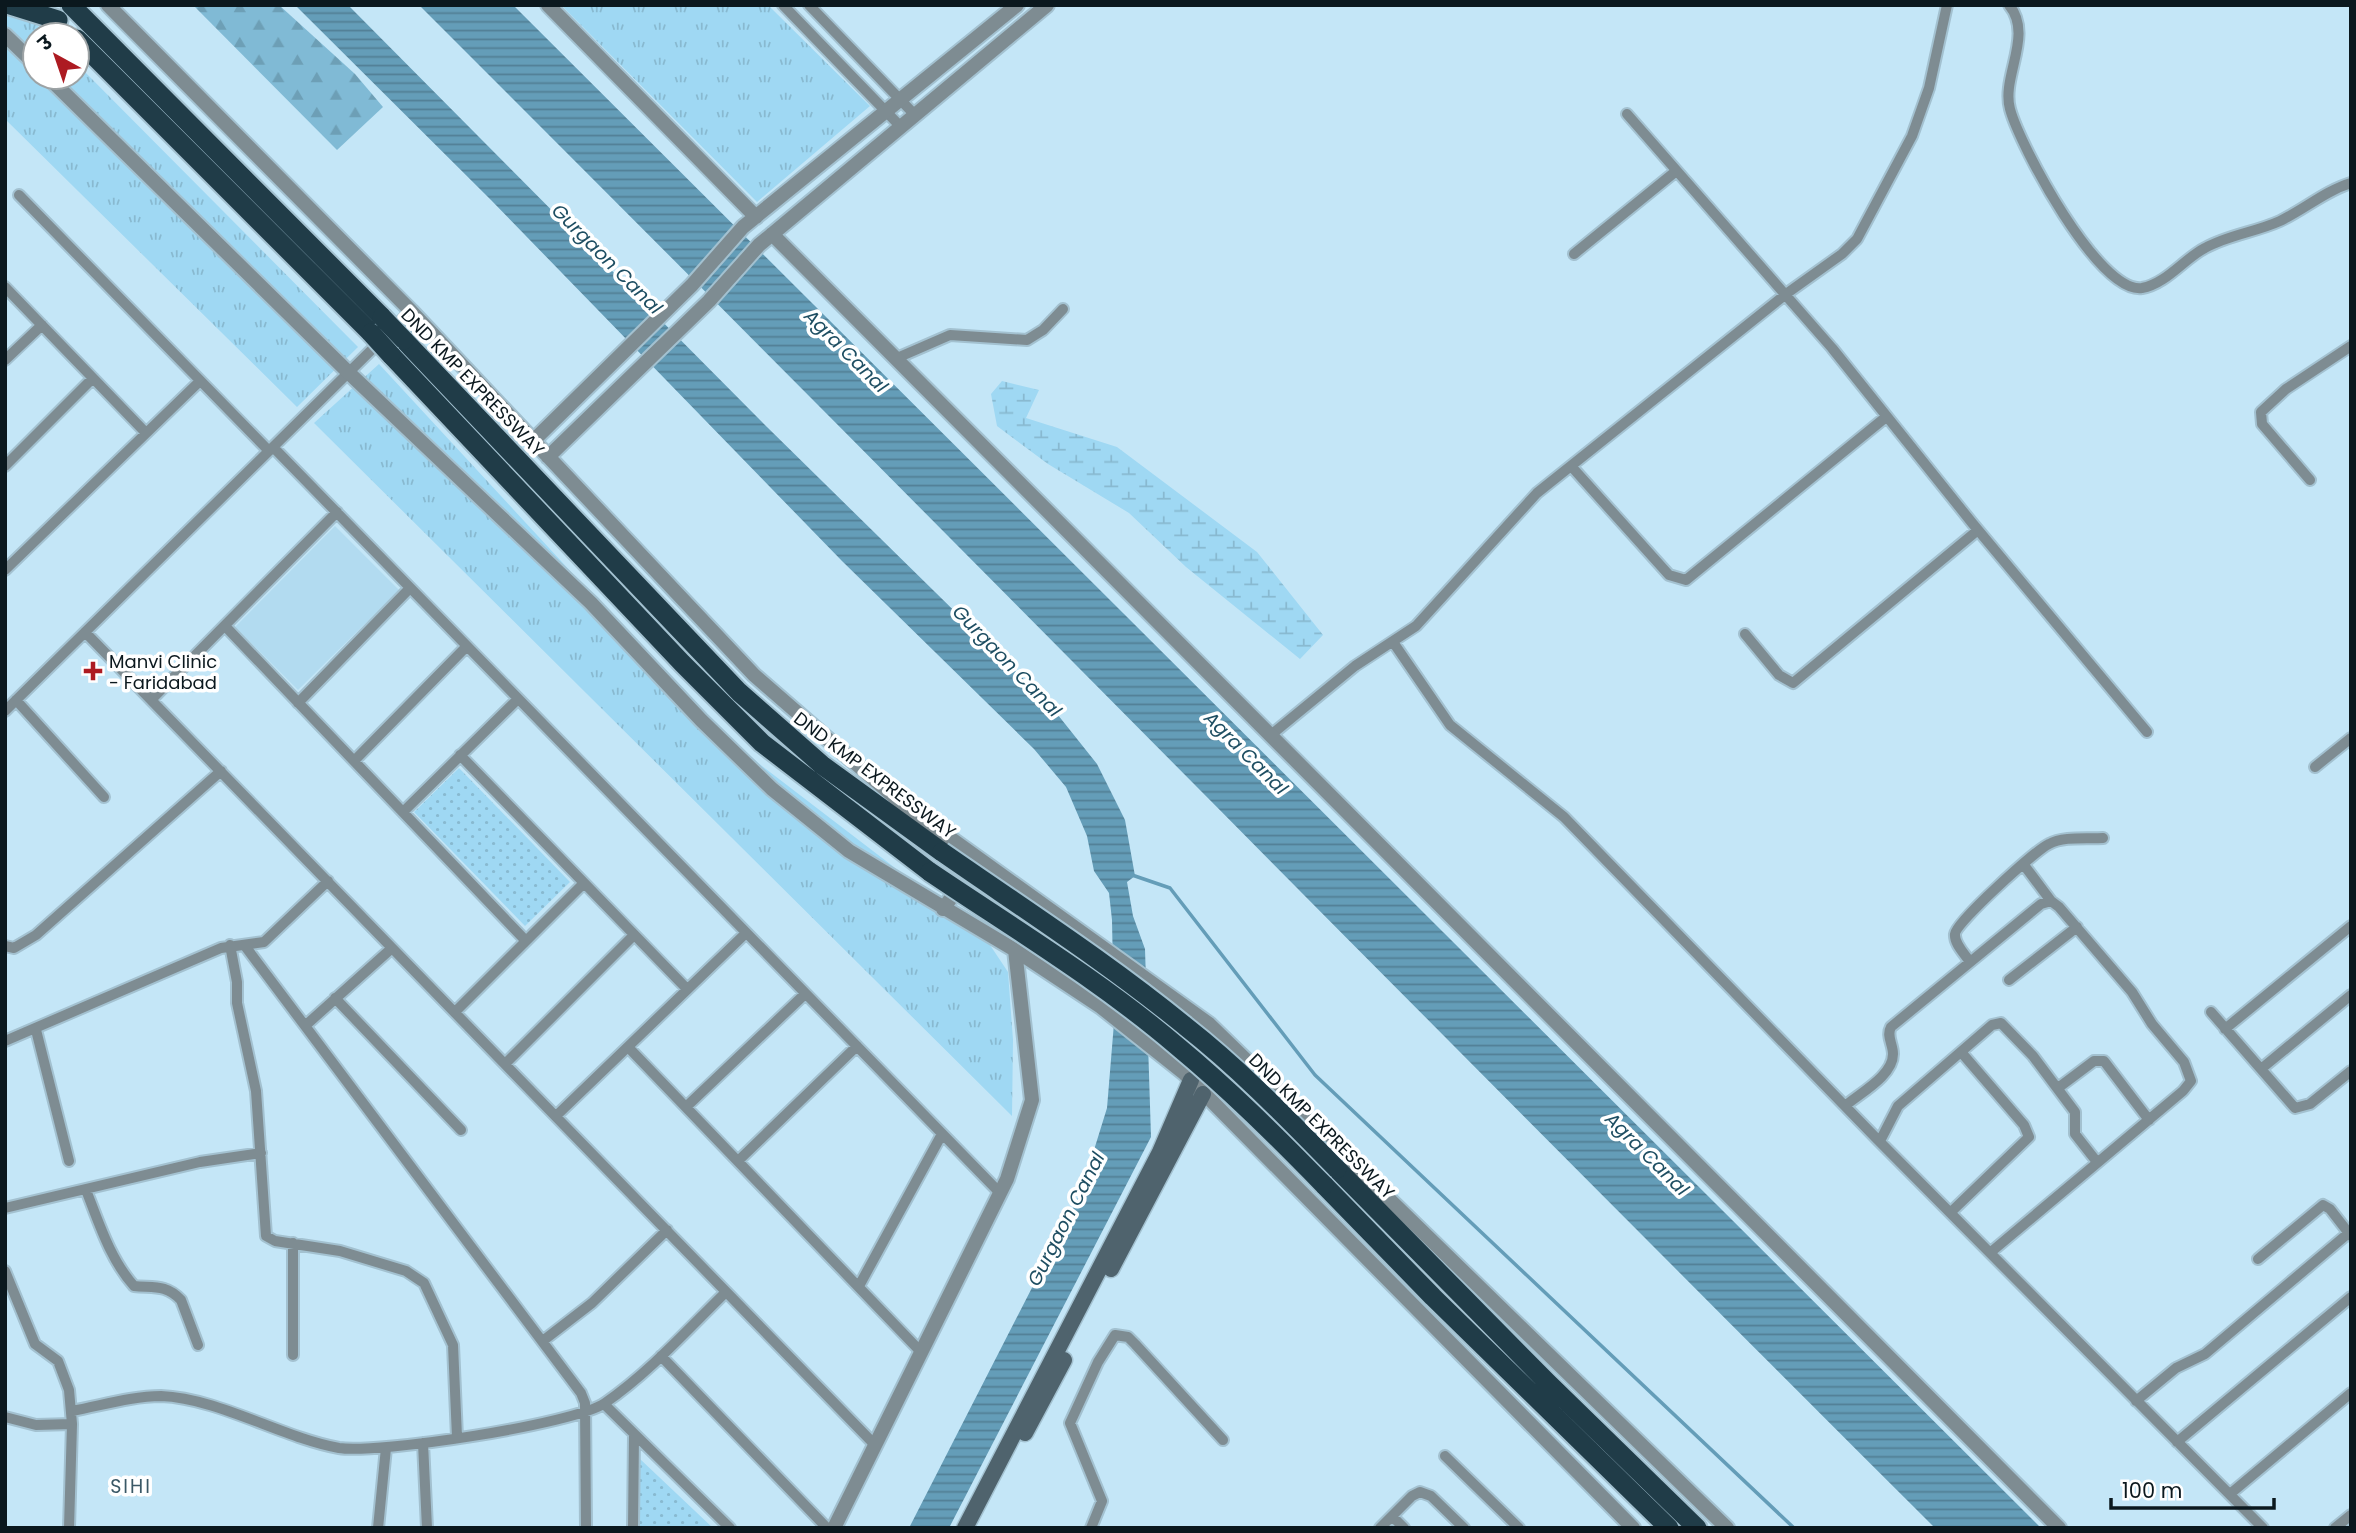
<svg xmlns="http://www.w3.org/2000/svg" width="2356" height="1533" font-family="Poppins,'Noto Sans Devanagari',sans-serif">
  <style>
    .built { fill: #b2dbf0 }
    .grass { fill: url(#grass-tufts) }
    .forest { fill: url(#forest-firs) }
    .wetland { fill: url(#wetland-marsh) }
    .park { fill: url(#park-dots) }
    .water { fill: url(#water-rules) }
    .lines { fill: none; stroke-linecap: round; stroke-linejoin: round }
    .stream { stroke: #649db8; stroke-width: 3.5 }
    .minor-casing { stroke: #a3c1d0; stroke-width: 14 }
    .tertiary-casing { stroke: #a3c1d0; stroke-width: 18 }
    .secondary-casing { stroke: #a3c1d0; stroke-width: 19 }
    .trunk-casing { stroke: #a3c1d0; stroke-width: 23 }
    .minor { stroke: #7e8c92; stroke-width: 10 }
    .tertiary { stroke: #7e8c92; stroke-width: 14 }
    .secondary { stroke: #4f636d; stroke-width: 16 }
    .trunk { stroke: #203c48; stroke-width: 19 }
    .trunk-bridge-casing { stroke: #a3c1d0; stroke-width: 23; stroke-linecap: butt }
    .trunk-bridge { stroke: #203c48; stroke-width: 19 }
    .poi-dot { fill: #ad1b22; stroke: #fff; stroke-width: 2.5 }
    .labels { text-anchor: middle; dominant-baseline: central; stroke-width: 7; stroke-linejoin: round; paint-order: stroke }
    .street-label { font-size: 18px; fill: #0b181e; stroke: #fff }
    .poi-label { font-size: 18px; fill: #0b181e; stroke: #fff; text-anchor: start }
    .water-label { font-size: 19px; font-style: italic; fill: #1e4e62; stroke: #fff }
    .neighbourhood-label { font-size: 19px; letter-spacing: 2px; fill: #3a5866; stroke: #fff }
  </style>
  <defs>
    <pattern id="grass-tufts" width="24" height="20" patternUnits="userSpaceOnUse" patternTransform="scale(1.75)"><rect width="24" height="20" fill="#9fd8f3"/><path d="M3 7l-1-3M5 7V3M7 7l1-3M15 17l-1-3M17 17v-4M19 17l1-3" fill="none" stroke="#88b9d0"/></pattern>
    <pattern id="forest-firs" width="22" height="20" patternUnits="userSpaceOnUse" patternTransform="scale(1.75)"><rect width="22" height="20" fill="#80bad5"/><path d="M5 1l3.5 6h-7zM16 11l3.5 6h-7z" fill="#6d9fb6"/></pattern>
    <pattern id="wetland-marsh" width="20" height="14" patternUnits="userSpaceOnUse" patternTransform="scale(1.75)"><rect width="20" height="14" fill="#9fd8f3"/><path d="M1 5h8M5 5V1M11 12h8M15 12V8" fill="none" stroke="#88b9d0"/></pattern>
    <pattern id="park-dots" width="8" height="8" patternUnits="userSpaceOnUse" patternTransform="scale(1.75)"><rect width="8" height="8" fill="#9fd8f3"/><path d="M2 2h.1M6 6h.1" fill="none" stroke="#88b9d0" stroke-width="1.8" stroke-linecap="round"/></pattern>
    <pattern id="water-rules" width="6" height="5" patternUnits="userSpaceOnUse" patternTransform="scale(1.75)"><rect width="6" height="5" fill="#649db8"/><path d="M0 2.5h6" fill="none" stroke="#517f95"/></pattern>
  </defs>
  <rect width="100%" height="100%" fill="#c4e6f7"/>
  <path class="built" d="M335 526 399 590 298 690 235 627Z"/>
  <path class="grass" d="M5 5H17L47 35H35V77H77V64L358 347 297 407 5 119Z
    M561 5H768L870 106 757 202Z
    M379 364 707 719 762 766 984 936 1008 972 1013 1040 1012 1116 314 423Z"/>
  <path class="forest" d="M193 5H279L355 74 383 107 337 150Z"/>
  <path class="wetland" d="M1002 381 1039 390 1026 418 1117 447 1257 552 1323 635 1300 659 1186 567 1129 513 1048 464 997 426 991 394Z"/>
  <path class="park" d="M459 768 570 882 525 926 414 812Z
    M640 1459 713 1528H640Z"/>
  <path class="water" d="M295 5H348L767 427 1050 705 1097 764 1125 820 1135 876 1127 882 1133 916 1145 949 1151 1137 949 1528H909L1081 1192 1107 1108 1114 1023 1112 920 1109 893 1094 871 1087 836 1066 787 1034 749 842 561 491 200Z
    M419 5H513L2041 1528H1935C1427 1022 926 511 419 5Z"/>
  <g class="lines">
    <path class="stream" d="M1132 875 1170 888 1315 1075 1794 1528"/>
    <defs>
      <path id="minor" d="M783 5 901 127
        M809 5 915 115
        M2009 5C2034 35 2001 77 2010 109 2020 146 2099 294 2142 288 2166 284 2185 258 2205 248 2228 235 2256 232 2280 221 2305 209 2325 191 2351 183
        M1627 114 1832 348 1973 524 2147 732
        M19 195 269 451
        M1574 254 1675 172
        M5 287 146 433
        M897 358 950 335 1027 340 1043 330 1063 309
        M5 360 42 325
        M273 447 1000 1193
        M5 466 93 378
        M1571 466 1669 575 1686 580 1886 417
        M2310 480 2262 424 2261 412 2286 389 2351 346
        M5 570 200 381
        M225 626 526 941
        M85 632 875 1445
        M1745 634 1779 675 1793 683 1978 530
        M1393 642 1450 725 1564 817 1877 1139 2263 1528
        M16 700 104 797
        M151 700 337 512
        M298 703 410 588
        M5 711 411 311
        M1271 735 1355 666 1416 626 1537 493 1786 294 1842 254 1857 239 1912 136 1929 88 1947 5
        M460 755 687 989
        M354 761 467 646
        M2315 767 2351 738
        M403 812 518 699
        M2024 865 2051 901
        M230 945 237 982V1003L256 1091 266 1236 275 1241 340 1251 406 1271 424 1283 453 1345 457 1437
        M5 946 14 948 36 935 221 771
        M245 946 581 1393 585 1403 586 1528
        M1970 962C1965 954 1954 944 1955 934 1956 922 2036 850 2049 844 2063 836 2087 839 2103 838
        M2009 980 2077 927
        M335 998 461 1130
        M455 1012 584 883
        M2211 1012 2295 1108 2310 1104 2351 1071
        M306 1025 392 948
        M2225 1029 2351 926
        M36 1030 69 1161
        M5 1041 221 948 264 942 328 881
        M628 1047 921 1352
        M505 1064 634 935
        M2261 1069 2351 995
        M2058 1088 2094 1061H2104L2149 1120
        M1845 1106C1860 1093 1893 1076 1893 1054 1893 1044 1886 1036 1891 1027L2041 904 2051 901 2059 907 2132 992 2152 1024 2184 1062 2191 1081 2183 1091 1991 1252
        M686 1107 805 994
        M556 1116 746 933
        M1880 1141 1898 1106 1992 1025 2001 1023 2033 1056 2075 1112V1134L2097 1162
        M738 1161 857 1046
        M86 1190C99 1223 110 1259 134 1286 153 1288 166 1284 181 1300L198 1345
        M5 1208 200 1162 261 1153
        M1951 1212 2029 1137 2024 1125 1961 1052
        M2258 1259 2323 1205 2330 1209 2351 1236
        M5 1271 35 1344 58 1361 69 1390 72 1424 69 1528
        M859 1286 942 1134
        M544 1340 592 1303 667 1230
        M293 1355V1243
        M661 1356 827 1528
        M2136 1401 2176 1368 2205 1354 2351 1231
        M604 1404 730 1528
        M72 1411C100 1406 132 1396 161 1396 218 1398 283 1438 339 1448 378 1454 575 1424 605 1403 650 1372 688 1329 726 1292
        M5 1417 36 1425 72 1424
        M2177 1442 2351 1297
        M423 1443 427 1528
        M1445 1456 1519 1528
        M2230 1494 2351 1393
        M1392 1516 1404 1528
        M378 1528 386 1448
        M633 1528 634 1434
        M1091 1528 1102 1501 1070 1423 1098 1362 1115 1335 1128 1337 1135 1344 1223 1440
        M1380 1528 1412 1496 1420 1492 1431 1496 1464 1528
        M2335 1528 2351 1515"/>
      <path id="tertiary" d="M108 5 411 311 754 675 900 802 1209 1024 1727 1528
        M548 5 756 217
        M5 35 35 64
        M48 77 349 373 591 603 701 720 772 789 849 851 1015 950 1101 1007 1184 1073 1633 1528
        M772 234 2059 1528
        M533 441 692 285 743 227 1017 5
        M548 457 709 301 759 245 1047 5
        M943 909 975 865
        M834 1528 1007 1179 1032 1100 1015 950"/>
      <path id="secondary" d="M1111 1269 1203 1094
        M1025 1433 1064 1360
        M965 1528 1160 1152 1191 1080"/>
      <path id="trunk" d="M10 5 58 20
        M71 5 382 317
        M77 39 371 333
        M404 340 739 692 822 765 942 852
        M391 355 682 663 762 743 930 872
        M1337 1169 1547 1382 1697 1528
        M1324 1185 1433 1297 1669 1528"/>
    </defs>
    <use href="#minor" class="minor-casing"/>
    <use href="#tertiary" class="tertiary-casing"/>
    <use href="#secondary" class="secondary-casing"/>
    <use href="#trunk" class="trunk-casing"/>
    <use href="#minor" class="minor"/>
    <use href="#tertiary" class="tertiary"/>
    <use href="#secondary" class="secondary"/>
    <use href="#trunk" class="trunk"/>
    <defs>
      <path id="trunk-bridge" d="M382 317 404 340
        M371 333 391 355
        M942 852C1024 909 1108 963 1185 1026 1240 1069 1288 1119 1337 1169
        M930 872C1013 928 1101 981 1177 1046 1229 1089 1277 1137 1324 1185"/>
    </defs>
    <use href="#trunk-bridge" class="trunk-bridge-casing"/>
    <use href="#trunk-bridge" class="trunk-bridge"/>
  </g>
  <path class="poi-dot" d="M89.5 660.5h7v7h7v7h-7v7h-7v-7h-7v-7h7z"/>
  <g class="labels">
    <g class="street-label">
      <text transform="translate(473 382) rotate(46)">DND KMP EXPRESSWAY</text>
      <text transform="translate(875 775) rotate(37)">DND KMP EXPRESSWAY</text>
      <text transform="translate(1322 1126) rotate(45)">DND KMP EXPRESSWAY</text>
    </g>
    <g class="poi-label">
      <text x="109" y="661">Manvi Clinic<tspan x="109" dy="21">- Faridabad</tspan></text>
    </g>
    <g class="water-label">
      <text transform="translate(607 259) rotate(45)">Gurgaon Canal</text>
      <text transform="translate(846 351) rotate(45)">Agra Canal</text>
      <text transform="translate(1007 661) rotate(46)">Gurgaon Canal</text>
      <text transform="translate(1246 753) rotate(45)">Agra Canal</text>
      <text transform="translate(1647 1154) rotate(45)">Agra Canal</text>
      <text transform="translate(1066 1219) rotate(-63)">Gurgaon Canal</text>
    </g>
    <g class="neighbourhood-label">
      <text x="131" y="1486">SIHI</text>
    </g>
  </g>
  <rect width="2356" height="1533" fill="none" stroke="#0b181e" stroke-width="14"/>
  <g transform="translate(56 56) rotate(320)"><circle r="33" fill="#ffffff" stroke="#9da3a5" stroke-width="2"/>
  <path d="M0-5L12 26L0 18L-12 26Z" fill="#ad1b22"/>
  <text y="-10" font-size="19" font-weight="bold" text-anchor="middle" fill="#0b181e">उ</text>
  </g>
  <path d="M2111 1498v10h163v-10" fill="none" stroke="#0b181e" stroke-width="3.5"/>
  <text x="2122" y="1498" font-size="21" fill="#0b181e" stroke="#ffffff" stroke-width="5" paint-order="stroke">100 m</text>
</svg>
